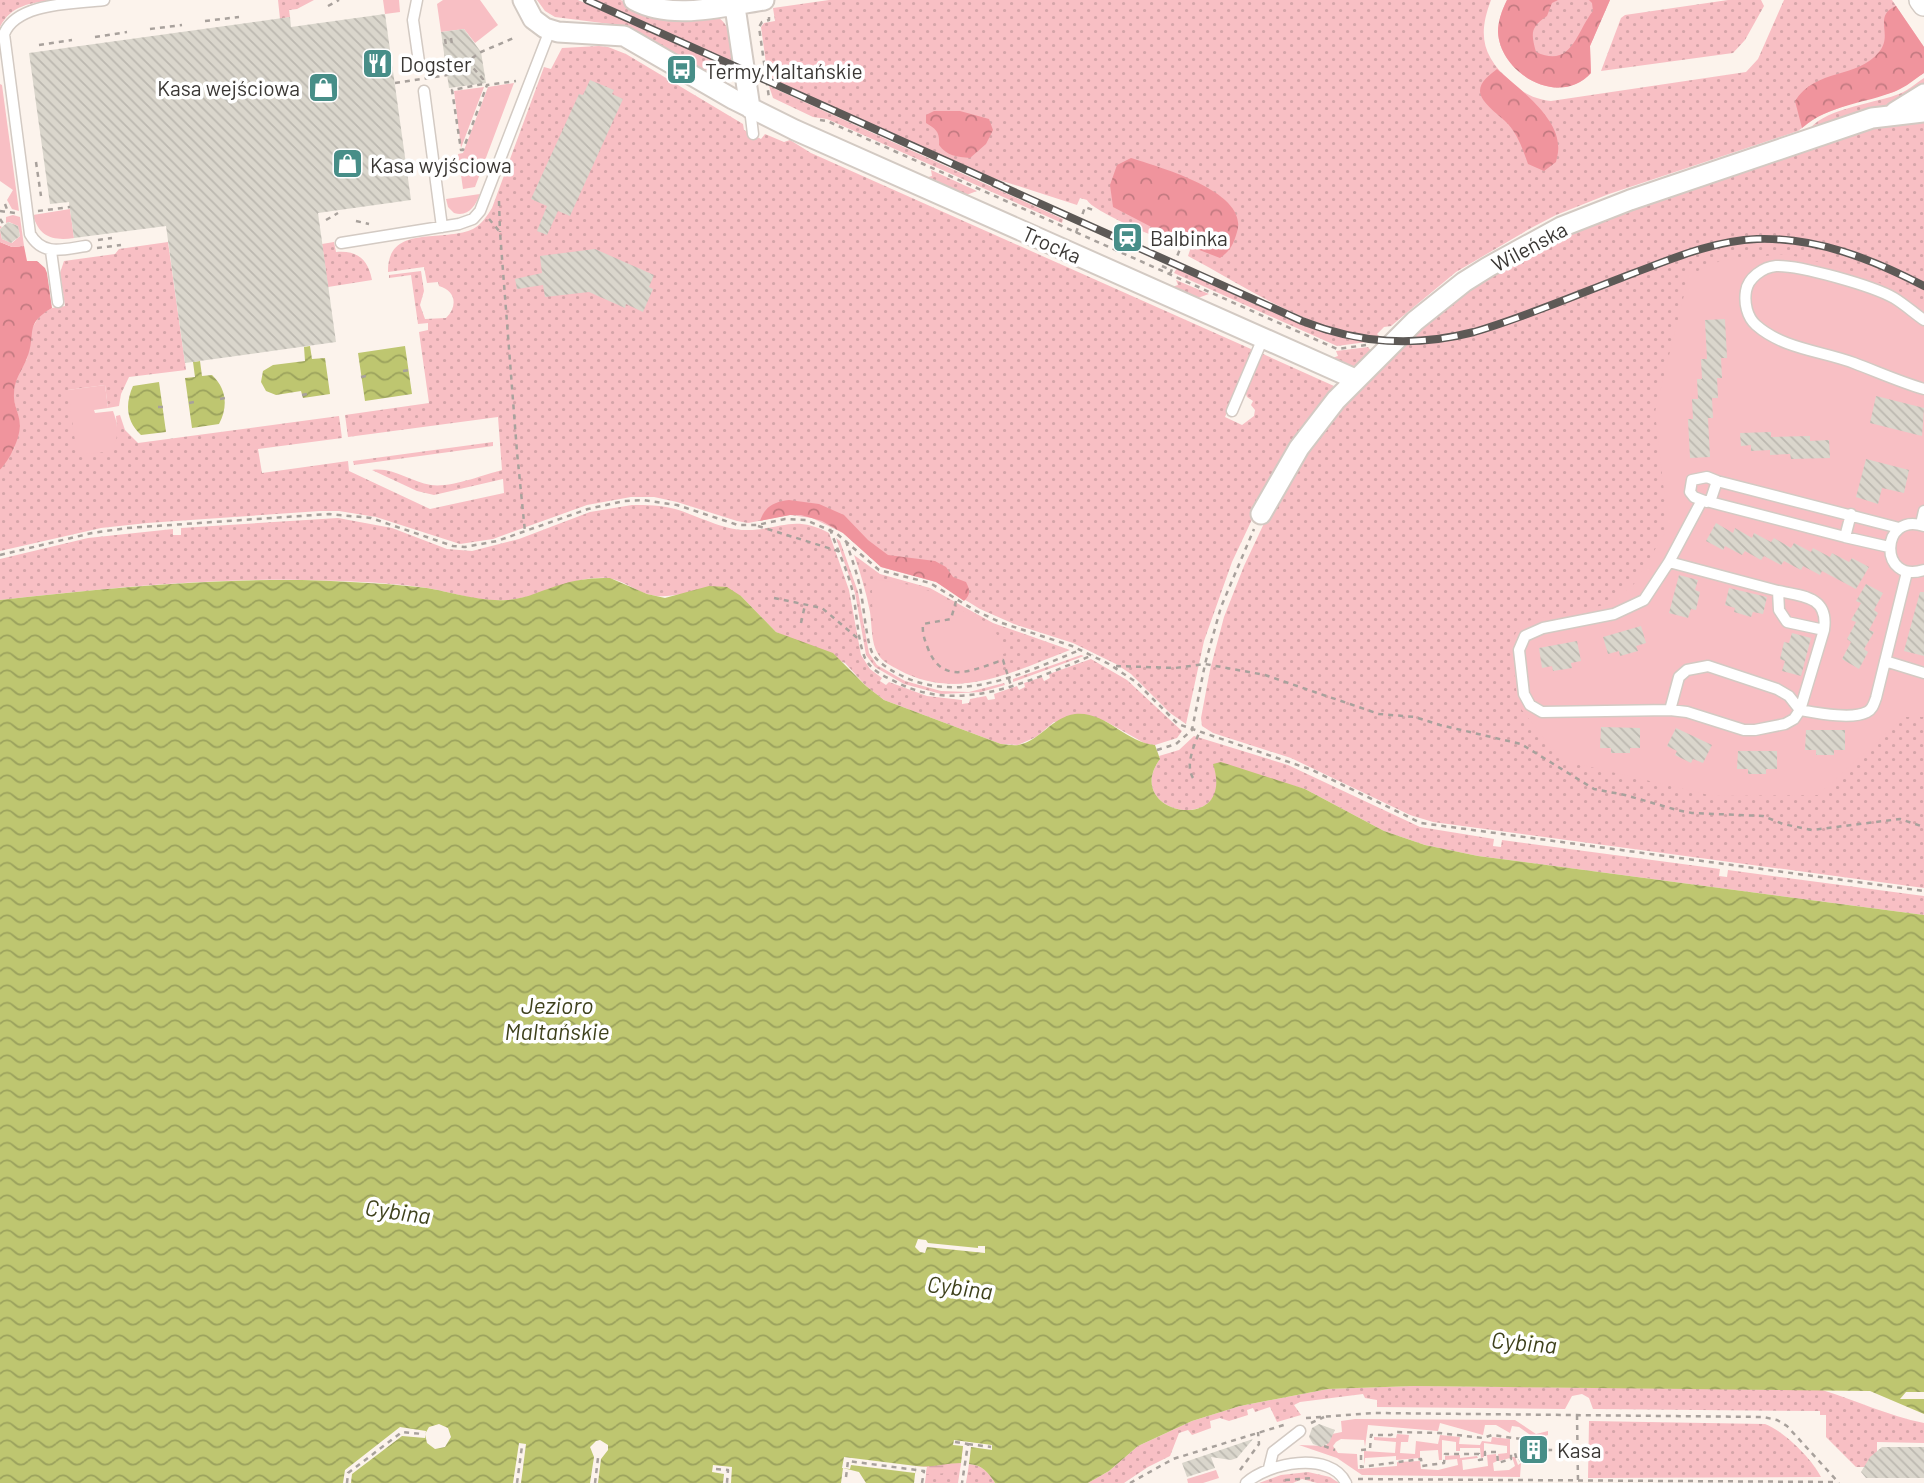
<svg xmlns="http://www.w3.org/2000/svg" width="1924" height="1483" font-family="Barlow,sans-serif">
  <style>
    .grass { fill: url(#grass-dots) }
    .forest { fill: url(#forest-crowns) }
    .wetland { fill: url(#wetland-marsh) }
    .green { fill: #f8bfc4 }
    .water { fill: url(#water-waves); fill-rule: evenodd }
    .pier { fill: #fcf3ec }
    .building { fill: url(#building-back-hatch) }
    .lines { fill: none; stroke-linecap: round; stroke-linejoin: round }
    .service-casing { stroke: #d3cac3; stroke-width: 13 }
    .minor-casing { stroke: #d3cac3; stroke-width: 23 }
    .tertiary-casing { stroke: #d3cac3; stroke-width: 26 }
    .path { stroke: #a8a19c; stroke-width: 2.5; stroke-dasharray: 5 5; stroke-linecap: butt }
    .service { stroke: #fff; stroke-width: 10 }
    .minor { stroke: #fff; stroke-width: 19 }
    .tertiary { stroke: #fff; stroke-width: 23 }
    .rail-casing { stroke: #5d5956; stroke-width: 8 }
    .rail { stroke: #fff; stroke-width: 5; stroke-dasharray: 16; stroke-linecap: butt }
    .path-bridge { stroke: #a8a19c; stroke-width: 2.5; stroke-dasharray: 5 5; stroke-linecap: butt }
    .labels { text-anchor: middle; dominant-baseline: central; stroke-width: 7; stroke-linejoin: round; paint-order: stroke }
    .poi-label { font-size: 21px; fill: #3a3734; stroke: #fff; text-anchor: start }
    .street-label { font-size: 21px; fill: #3a3734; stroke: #fff }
    .water-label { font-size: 23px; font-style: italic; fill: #3e411c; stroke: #fff }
  </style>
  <defs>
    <pattern id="grass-dots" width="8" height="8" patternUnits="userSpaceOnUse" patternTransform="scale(1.75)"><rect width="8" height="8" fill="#f8bfc4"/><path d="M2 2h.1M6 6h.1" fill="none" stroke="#d5a5a9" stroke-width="1.8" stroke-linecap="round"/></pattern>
    <pattern id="forest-crowns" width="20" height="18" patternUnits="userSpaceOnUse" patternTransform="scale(1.75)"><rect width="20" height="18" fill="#f0949d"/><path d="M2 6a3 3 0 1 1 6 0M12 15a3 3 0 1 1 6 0" fill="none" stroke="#c37a81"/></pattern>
    <pattern id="wetland-marsh" width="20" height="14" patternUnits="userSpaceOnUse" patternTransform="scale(1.75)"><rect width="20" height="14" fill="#f8bfc4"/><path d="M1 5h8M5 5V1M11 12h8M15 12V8" fill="none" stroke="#d5a5a9"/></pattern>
    <pattern id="water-waves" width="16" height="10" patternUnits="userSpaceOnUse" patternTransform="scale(1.75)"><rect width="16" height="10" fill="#bec670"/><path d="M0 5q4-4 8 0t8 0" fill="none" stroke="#9ba25d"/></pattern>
    <pattern id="building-back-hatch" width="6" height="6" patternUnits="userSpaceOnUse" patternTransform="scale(1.75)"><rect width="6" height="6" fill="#dad6cc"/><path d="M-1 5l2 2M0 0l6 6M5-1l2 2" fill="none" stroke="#bcb8b0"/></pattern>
  </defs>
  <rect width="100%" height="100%" fill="#fcf3ec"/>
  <path class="grass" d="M0 0H53C31 3 11 5 0 27Z
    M278 0H314L297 9 289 10 290 17 280 19Z
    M537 0H578L735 69V73L730 80 722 83 629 29 610 24 555 17 545 11Z
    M596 0H621L636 11 662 19 718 17C733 28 731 46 734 63Z
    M829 0H1491C1477 37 1483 57 1512 83 1525 94 1534 99 1551 101L1746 72 1758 59 1784 0H1892L1924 47V73L1894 92 1858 101 1818 116 1798 131 1609 194 1556 215 1531 228 1456 272 1391 326 1384 327 1377 334 1380 337C1308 331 1250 289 1188 256L1191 247C1185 245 1181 246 1176 244 1161 240 1092 211 1087 200L1080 198 1077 205 990 177 768 78 761 27 764 23 775 21 773 8Z
    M1507 0H1610L1590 46 1591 73C1560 108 1500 74 1498 32 1498 21 1502 10 1507 0Z
    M1728 0H1761L1764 6 1745 40 1733 53 1601 71 1621 18 1625 15Z
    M599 46 608 47 626 54 743 124 744 130 761 139 765 134 784 142 790 140 811 153 1251 349V355L1225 417 1242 425 1254 416 1255 410 1251 405 1253 401 1247 397 1245 391 1258 359 1263 354 1334 386 1256 511 1232 562 1204 641 1186 724 1170 713 1131 674 1116 664 1073 643 1014 624 980 609 936 582 881 567 843 533 812 518 790 515 748 523 737 521 677 502 654 497H631L587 505 493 539 460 544 376 517 339 511H320L147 523 101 528 0 551V470L14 449 20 425 13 396 16 377 27 359 31 330 40 315 52 308 65 306 60 273 64 261 115 254 119 249 168 242 186 370 129 377 121 394 119 406 108 408 105 385 68 390 113 443 117 428 116 416 120 415 125 430 138 443 339 416 342 438 258 449 262 473 348 461 349 471 430 509 504 493 503 479 434 495 417 491 372 470C394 467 410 482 431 485 450 488 483 475 502 470L498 417 348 437 345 415 429 403 419 332 428 330V323L418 324 411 275 389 278V275L421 271 424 291 420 305 425 319 446 318C458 306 456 291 439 286L438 282 427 283 424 267 388 272C387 223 444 243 473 229 482 224 487 216 492 208L544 67 551 69 562 48Z
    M1924 78V85L1902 102 1807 133C1820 109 1872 104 1896 95 1906 92 1915 84 1924 78Z
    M769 86 1063 219 1062 223 827 119 813 117 773 98Z
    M1924 121V888L1433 822 1410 815 1291 758 1213 733 1202 726 1201 718 1210 670 1224 617 1244 566 1267 517 1320 429 1422 325 1491 274 1590 223 1866 128Z
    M931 170 977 191 961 197 921 179 932 176Z
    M334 242 336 252C357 250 368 259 372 280L328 287 322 244Z
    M1177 268C1239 296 1300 329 1367 342L1337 346 1174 273Z
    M1176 280 1209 294 1192 300 1166 289 1178 285Z
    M1368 347 1372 352C1352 371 1352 369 1327 360L1338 356 1336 351Z
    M493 442V446L354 465 353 461Z
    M632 505C647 505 661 505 675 509 699 516 724 531 749 530 783 529 794 515 829 533L849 590 861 655 870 669 882 678 880 681 886 685 889 682 927 696 962 700V704L969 703 970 699 986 696 988 700 995 699 994 694 1017 686 1019 690 1025 687 1024 683 1042 677 1044 681 1050 678 1049 674 1091 659 1127 680 1182 731 1177 738 1155 745 1146 744 1105 721 1054 722 1036 737 1018 745 1001 744 884 700 866 686 845 663 776 632 741 596C722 596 702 593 683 594 671 595 663 598 651 595 636 592 622 579 607 578 571 576 543 597 509 600 478 603 450 591 420 587 382 582 341 581 303 580 201 578 100 589 0 600V559L88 538 173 529V535H181V528L338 518 392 528 447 549 472 551 519 539 590 512Z
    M836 538 840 541 858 592 869 653 877 665 905 681 941 691 969 692 1004 683 1005 685 981 692 941 694 904 684 875 667 866 655 855 593Z
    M854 555 880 574 930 588 993 623 1070 650C1015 671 957 702 899 670 892 666 882 662 878 654 871 643 872 625 870 612 866 592 861 574 854 555Z
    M1081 655 1084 656 1013 682V679Z
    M1194 736 1288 765 1420 827 1494 839 1493 846 1501 847 1502 840 1720 869 1719 876 1727 877 1728 870 1924 896V915L1478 856 1425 845 1384 831 1305 789 1214 764C1237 837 1120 814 1160 759L1159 756 1179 750Z
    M1414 1386 1822 1390C1856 1400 1888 1416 1924 1423V1443L1877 1442V1453L1866 1467H1856L1826 1437V1415H1820V1411L1593 1409 1589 1398 1582 1394 1572 1396 1565 1409 1377 1407V1400L1365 1398 1363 1394 1300 1402 1294 1405 1301 1415 1277 1422 1270 1407 1255 1412 1253 1408 1247 1410 1248 1415 1229 1421 1220 1418 1210 1421 1211 1428 1192 1435 1188 1430 1179 1433 1170 1456 1148 1467 1124 1483H1088L1109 1471 1138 1446 1192 1421 1240 1406 1328 1389Z
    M1589 1421 1765 1424C1784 1431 1812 1459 1821 1477L1588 1478Z
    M961 1463 958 1483H925L927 1467Z
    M969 1464C982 1465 988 1472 995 1483H966Z
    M1308 1472 1330 1477 1339 1483H1317L1302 1479 1293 1483H1259L1281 1475Z"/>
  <path class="forest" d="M1507 0H1558L1552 3 1547 16C1530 27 1531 34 1536 52 1572 69 1576 32 1593 11L1592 3 1589 0H1610L1590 46 1591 73C1560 108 1500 74 1498 32 1498 21 1502 10 1507 0Z
    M1896 6 1924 47V73C1915 79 1906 87 1896 91 1864 104 1830 104 1802 128L1795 101C1816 68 1857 79 1879 52 1894 35 1872 16 1896 6Z
    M1497 69C1517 87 1557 116 1558 145 1559 151 1557 157 1556 162L1544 171 1528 164C1523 150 1518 135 1508 124 1501 116 1480 103 1480 91 1480 81 1490 75 1497 69Z
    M934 111H960L989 119 993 130 986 144 970 158C957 157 947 156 939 145 940 132 936 129 926 123V115Z
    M1131 158C1159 167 1250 192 1237 232 1233 245 1231 250 1220 258L1184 244 1113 207 1110 185 1117 165Z
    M0 242 12 247 24 246 27 261H37L45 268 47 273 52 308C23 325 37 333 27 358 22 371 14 379 14 394 13 404 20 415 20 426 19 441 10 459 0 470Z
    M789 500 819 504 844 515 868 540 888 555 935 561 946 567 953 577 966 582C970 590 971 594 964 601L936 582 881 567 843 533 822 521 801 515H790L760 521C765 506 774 502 789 500Z"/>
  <path class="wetland" d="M963 1446 960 1468C951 1473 937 1475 926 1474L927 1467 916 1466Z"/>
  <path class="green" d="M383 0H399L400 12 385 14Z
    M443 0H480L498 25 475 43 464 29 441 32 437 4Z
    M514 83 475 187 463 189 458 154 463 153 488 87Z
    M0 84 2 85 19 211 12 209 7 200 13 190 0 181Z
    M484 87 461 148 454 91Z
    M480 194C475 207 468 217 454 213L448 207 446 199Z
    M70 209 74 238C53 241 39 237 33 215Z
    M13 215 20 217 24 246 12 247 0 242V226L2 227 0 229 2 239 12 243 20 236 18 226 9 222 6 223V217Z
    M1785 254C1834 264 1880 280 1924 304V717H1904L1818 795 1713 796 1561 760 1518 705 1510 642 1523 622 1609 604 1634 584 1665 533V500L1655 412 1689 275 1722 260Z
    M105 385 108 408 94 410 95 413 113 411C115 417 118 424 117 433 117 441 113 443 114 451L77 455 68 390Z
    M872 579 911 585 938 594 953 606 992 625 1006 653 996 656 1001 671C990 675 977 682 965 683 938 687 892 674 878 649 872 638 872 594 872 579Z
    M1355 1419 1515 1420 1536 1434 1548 1431V1435L1541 1437 1536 1443 1531 1441 1533 1437 1519 1427 1512 1426 1510 1433 1496 1425H1485L1483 1435 1440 1423 1438 1431 1368 1425 1365 1447 1364 1440 1341 1439 1336 1442 1333 1446 1338 1453 1357 1454 1358 1469 1397 1466V1462L1420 1461 1421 1469 1438 1470 1458 1465 1457 1459 1445 1460V1456L1460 1455V1458L1477 1456 1478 1458 1462 1460 1463 1470 1488 1466 1487 1455 1496 1454 1497 1461 1493 1463 1494 1471 1509 1470 1515 1466 1512 1457H1515L1518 1465 1521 1463 1520 1477 1362 1475 1337 1458 1299 1445 1326 1446 1332 1434 1342 1432 1341 1421Z
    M1397 1434 1409 1435 1408 1442H1401L1400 1453 1415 1454 1416 1441 1438 1444 1440 1435 1460 1437 1459 1444 1480 1445 1482 1441 1491 1442 1492 1437 1510 1439V1458L1499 1461 1498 1454 1507 1453V1446L1484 1443V1457L1481 1458 1480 1448H1460V1451H1456V1442L1442 1440V1460H1439L1438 1450 1420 1451V1458L1396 1460V1456L1365 1458 1364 1465V1451L1395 1453 1396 1442 1374 1440V1437L1396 1438Z
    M1216 1470 1219 1478 1203 1483H1188L1187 1479Z"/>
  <path class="water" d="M310 346 312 359 325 358 330 394 303 398 301 391 276 395 266 391 261 382 263 371 273 365 305 361 304 347Z
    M405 346 412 394 365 401 358 353Z
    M200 361 202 376 212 375C227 389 228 407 219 424L192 428 185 378 195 377 193 362Z
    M159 382 166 432 141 435C126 421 125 404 133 386Z
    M610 578 647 594 665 598 709 586 727 587 741 596 776 632 833 653 866 686 884 700 1001 744C1006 744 1013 746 1018 745 1040 741 1052 717 1075 714 1106 711 1126 743 1155 745L1160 759C1120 814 1237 837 1213 764L1221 762 1305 789 1384 831 1425 845 1478 856 1924 915V1392H1906L1900 1399H1924V1414L1870 1391 1414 1386 1328 1389 1240 1406 1192 1421 1138 1446 1109 1471 1088 1483H995C988 1472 982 1465 969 1464L971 1447 992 1450V1445L954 1440 953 1445 963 1446 961 1463C946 1463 931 1468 916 1466L914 1483H866L859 1472 843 1468 841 1483H731L732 1467 713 1465 712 1472 724 1474 723 1483H598L601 1459 608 1450V1445L600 1440 596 1441 590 1447 594 1457 590 1483H521L526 1444 519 1443 513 1483H0V600C100 589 201 579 302 580 340 581 380 583 418 587 448 590 476 602 507 600 527 599 544 589 563 584 578 579 594 578 610 578ZM918 1239 926 1240 928 1243 978 1248V1246H985V1253L927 1247 925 1253 920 1252 915 1247ZM439 1424 448 1428 451 1437 445 1447 435 1449 427 1443 425 1434 429 1427Z"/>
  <path class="pier" d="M400 1427 426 1431 425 1438 402 1436 352 1474 351 1483H343L345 1470Z
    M844 1457 916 1466 915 1473 851 1465 850 1469 842 1468Z"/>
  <path class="building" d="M385 14 411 200 318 213 336 342 185 363 166 226 74 238 69 202 50 204 29 53 290 17 291 27Z
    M464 29 481 52 486 83 449 88 441 32Z
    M590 80 614 90 612 94 623 99 570 216 558 211 547 235 537 231 547 206 531 199 579 94 583 95Z
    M8 222 18 226 20 236 11 243 2 239 0 229Z
    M595 249 654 275 649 287 653 289 643 312 626 304 625 308 589 292 545 297 543 285 517 289 515 279 542 273 540 256Z
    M1725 319 1727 358H1721L1722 378H1717L1718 398H1712L1713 418H1708L1710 457 1690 458 1688 419H1693L1692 399H1698L1697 379H1702L1701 359H1707L1705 320Z
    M1876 396 1924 408 1922 436 1870 423Z
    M1771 432V437L1810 436V441L1829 440 1830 458 1791 459 1790 454 1770 455V450L1751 451V445L1741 446 1740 433Z
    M1866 459 1909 470 1904 493 1882 488 1878 504 1856 497Z
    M1716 523 1733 533 1735 528 1752 538 1754 533 1771 542 1774 538 1791 548 1794 543 1811 552 1813 548 1830 557 1832 553 1849 562 1852 558 1869 567 1856 589 1822 571 1820 575 1803 566 1801 570 1784 561 1781 565 1764 556 1761 560 1745 551 1742 555 1725 546 1723 550 1706 541Z
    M1679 575 1698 580 1695 590 1700 592 1696 610 1691 609 1688 618 1669 613Z
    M1866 584 1883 593 1874 610 1878 613 1869 630 1874 632 1864 649 1868 652 1859 669 1842 659 1851 642 1847 639 1856 622 1851 620 1861 603 1856 601Z
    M1729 588 1767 597 1763 614 1753 612 1751 617 1734 612 1735 608 1725 605Z
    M1920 592H1924V656L1904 651Z
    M1641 626 1646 643 1636 646 1638 651 1620 656 1619 651 1608 654 1603 637Z
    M1792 633 1811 638 1801 676 1782 671 1785 661 1780 659 1784 642 1789 643Z
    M1577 641 1581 661 1571 663 1572 668 1553 671 1552 666 1542 668 1539 648Z
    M1601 727 1640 728V748H1630V753H1611V748H1600Z
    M1676 728 1712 745 1703 763 1693 759 1691 763 1675 755 1677 751 1667 746Z
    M1806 730H1845V750H1834V755H1816V750H1805Z
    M1738 751H1777V769H1766V774H1748V769H1737Z
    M1319 1424 1335 1430 1329 1443 1321 1447 1313 1444 1309 1437 1312 1428Z
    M1253 1439 1237 1458 1231 1460 1211 1457 1215 1468 1187 1477 1182 1463Z
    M1882 1447H1924V1478H1866L1861 1472 1870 1457Z"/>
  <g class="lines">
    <defs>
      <path id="service" d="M417 0 413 20 419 62
        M424 91 442 227
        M750 109 753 134
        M341 243 459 224 473 219 480 211 550 30
        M86 246C64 249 43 257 30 234L4 34C17 2 74 4 104 0
        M51 251 58 302
        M1924 320C1914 313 1904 304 1894 298 1873 286 1800 265 1776 266 1763 267 1748 278 1746 291 1744 303 1747 317 1756 325 1783 349 1822 351 1854 363 1878 372 1900 382 1924 389
        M1232 411 1263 338
        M1701 502 1669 562 1644 600 1614 614 1543 628 1525 636 1519 650 1524 694 1530 705 1542 712 1670 710 1687 712 1744 730H1755L1785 724 1794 719 1800 710C1817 713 1852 720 1867 712 1873 709 1874 703 1876 698L1907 572
        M1707 502 1694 497 1690 492 1692 480 1707 477 1717 481
        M1851 514 1845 537 1710 502 1717 481 1899 528
        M1921 524 1924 511
        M1924 526C1880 511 1878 585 1924 570
        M1845 537 1889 547
        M1669 562 1778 591
        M1885 661 1924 673
        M1670 710 1679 677 1687 670 1708 666 1777 689 1789 696 1800 710 1824 630 1787 622 1779 610 1778 591C1804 596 1829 597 1824 630
        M1269 1468 1273 1452 1300 1431
        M1246 1483C1268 1463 1330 1450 1346 1483"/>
      <path id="minor" d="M523 0 533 19 545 28 558 32 624 36 733 99 795 130 1355 379
        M634 0C672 21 723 6 764 0
        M734 0 750 108
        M1895 112 1924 94
        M1261 514 1299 448 1336 400 1415 321 1464 282 1488 267 1561 227 1630 200 1872 118 1924 112"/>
      <path id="tertiary" d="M1921 0 1924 4"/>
    </defs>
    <use href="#service" class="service-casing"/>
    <use href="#minor" class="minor-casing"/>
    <use href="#tertiary" class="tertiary-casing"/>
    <path class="path" d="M328 6 339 0
      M769 17V20L762 22 759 27 769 98
      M205 21 239 17
      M150 29 182 25
      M95 37 127 32
      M451 38 452 44
      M445 39 446 45
      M39 45 72 40
      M467 61 483 79V84L452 90 461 150H463L487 85 516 81
      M447 75 481 52 516 37
      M820 120 827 121 1337 349 1366 345
      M36 162 41 196
      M499 201 500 232
      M5 204 8 212
      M0 211 15 213
      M38 211 70 207
      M0 219 4 225
      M489 219 500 232 517 452 525 532
      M326 220 338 213
      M356 221 369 224
      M1076 233 1085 207 1096 211
      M98 240 112 238
      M97 248 121 245
      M1162 266 1171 270
      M1170 274 1180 249 1171 245
      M403 371 409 370
      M361 377 366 376
      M302 395 311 393
      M220 399 225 398
      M189 403 194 402
      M158 407H163
      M758 526 838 551
      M830 529C837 549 847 569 852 589 857 610 857 639 865 658 871 671 886 677 898 683 963 715 1031 680 1093 655
      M846 541C851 557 857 572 860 588 864 604 866 645 874 656 880 664 892 671 900 675 961 705 1023 673 1080 650
      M0 555 92 533 127 528 329 514 371 518 453 546 465 547 497 541 588 509 624 501 643 500 677 505 738 525H757L785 519 806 520 836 533 879 570 930 583 976 611 1002 623 1072 646 1109 664 1136 682 1178 724 1312 770 1421 823 1924 891
      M774 598 822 608 861 641
      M956 601 951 619 923 624C922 634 925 641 929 651 944 686 975 669 1003 660L1011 686
      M801 623 805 605
      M1116 666 1175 668 1205 664 1265 675 1379 714 1415 717 1440 725 1521 744 1594 789 1625 795 1677 810 1692 813 1763 816 1783 824 1812 830 1900 819 1924 827
      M1157 750 1176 744 1192 730 1205 664 1221 607 1254 529
      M1193 778C1185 765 1194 746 1199 733
      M1577 1415 1578 1482
      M1306 1418 1374 1413 1763 1417 1777 1420 1787 1426 1839 1483
      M1311 1423 1324 1417
      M955 1442 968 1444 962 1483
      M968 1444 991 1447
      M1324 1446 1335 1450
      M1549 1450 1521 1439 1492 1435 1483 1438 1439 1433 1396 1432 1391 1435H1371L1370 1449 1361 1450V1467L1421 1459 1422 1466 1444 1463 1445 1454H1479V1460L1485 1459V1452H1497L1498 1463 1511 1459V1454L1515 1453 1517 1461 1549 1450H1578
      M716 1469 728 1470 727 1483
      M1240 1470 1259 1444 1258 1432
      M846 1477 848 1461 924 1471 922 1483
      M1358 1479 1838 1482
      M1285 1480 1313 1478
      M347 1483 348 1473 402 1432 423 1434
      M517 1483 522 1446
      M595 1483 598 1458
      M1130 1483 1173 1459 1287 1424"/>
    <use href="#service" class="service"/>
    <use href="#minor" class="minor"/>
    <use href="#tertiary" class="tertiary"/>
    <defs>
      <path id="rail" d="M587 0 1002 186
        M994 183 1302 321C1360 344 1415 347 1474 332 1528 316 1581 293 1634 273 1674 258 1713 241 1757 239 1816 237 1872 259 1924 286"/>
    </defs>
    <use href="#rail" class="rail-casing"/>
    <use href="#rail" class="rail"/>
    <path class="path-bridge" d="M395 83 447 75"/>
  </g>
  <defs>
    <symbol id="restaurant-square" viewBox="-11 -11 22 22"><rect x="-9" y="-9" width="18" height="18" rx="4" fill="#478e88" stroke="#fff"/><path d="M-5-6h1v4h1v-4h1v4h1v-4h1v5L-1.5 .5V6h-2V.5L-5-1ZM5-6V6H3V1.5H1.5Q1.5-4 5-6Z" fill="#fff"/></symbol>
    <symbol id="bus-square" viewBox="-11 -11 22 22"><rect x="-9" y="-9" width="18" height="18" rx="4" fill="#478e88" stroke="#fff"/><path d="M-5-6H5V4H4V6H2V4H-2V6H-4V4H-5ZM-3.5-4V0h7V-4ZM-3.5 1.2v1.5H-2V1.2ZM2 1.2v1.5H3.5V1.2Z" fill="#fff"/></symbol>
    <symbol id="shop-square" viewBox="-11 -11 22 22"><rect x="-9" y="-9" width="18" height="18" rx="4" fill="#478e88" stroke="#fff"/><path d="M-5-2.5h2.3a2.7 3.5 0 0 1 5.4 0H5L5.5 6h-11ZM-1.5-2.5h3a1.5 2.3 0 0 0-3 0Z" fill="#fff"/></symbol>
    <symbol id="station-square" viewBox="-11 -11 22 22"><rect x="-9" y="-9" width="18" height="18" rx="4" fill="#478e88" stroke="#fff"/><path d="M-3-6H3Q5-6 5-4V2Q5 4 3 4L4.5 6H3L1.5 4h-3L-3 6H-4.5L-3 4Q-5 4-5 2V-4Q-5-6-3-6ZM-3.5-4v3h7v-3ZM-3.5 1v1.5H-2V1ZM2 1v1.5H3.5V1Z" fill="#fff"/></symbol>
    <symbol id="building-square" viewBox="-11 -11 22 22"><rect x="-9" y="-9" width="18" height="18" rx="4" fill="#478e88" stroke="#fff"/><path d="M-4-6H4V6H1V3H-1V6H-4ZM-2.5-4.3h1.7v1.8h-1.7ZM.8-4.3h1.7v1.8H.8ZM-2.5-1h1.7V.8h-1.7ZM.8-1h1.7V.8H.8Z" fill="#fff"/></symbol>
  </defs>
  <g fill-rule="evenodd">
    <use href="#restaurant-square" x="360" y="46" width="35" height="35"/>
    <use href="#bus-square" x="664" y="52" width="35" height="35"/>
    <use href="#shop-square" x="306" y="70" width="35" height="35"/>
    <use href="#shop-square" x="330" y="146" width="35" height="35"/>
    <use href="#station-square" x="1110" y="220" width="35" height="35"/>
    <use href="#building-square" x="1516" y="1432" width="35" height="35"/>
  </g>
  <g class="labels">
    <g class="poi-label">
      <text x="400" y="63">Dogster</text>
      <text x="705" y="70">Termy Maltańskie</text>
      <text x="300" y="87" text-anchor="end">Kasa wejściowa</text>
      <text x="370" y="164">Kasa wyjściowa</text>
      <text x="1150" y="237">Balbinka</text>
      <text x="1557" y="1449">Kasa</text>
    </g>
    <g class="street-label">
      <text transform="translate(1052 244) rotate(24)">Trocka</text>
      <text transform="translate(1529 246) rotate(-28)">Wileńska</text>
    </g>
    <g class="water-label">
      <text x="557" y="1005">Jezioro<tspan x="557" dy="26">Maltańskie</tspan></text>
      <text transform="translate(398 1211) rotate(8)">Cybina</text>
      <text transform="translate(960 1287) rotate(7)">Cybina</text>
      <text transform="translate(1524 1342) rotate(5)">Cybina</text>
    </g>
  </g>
</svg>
